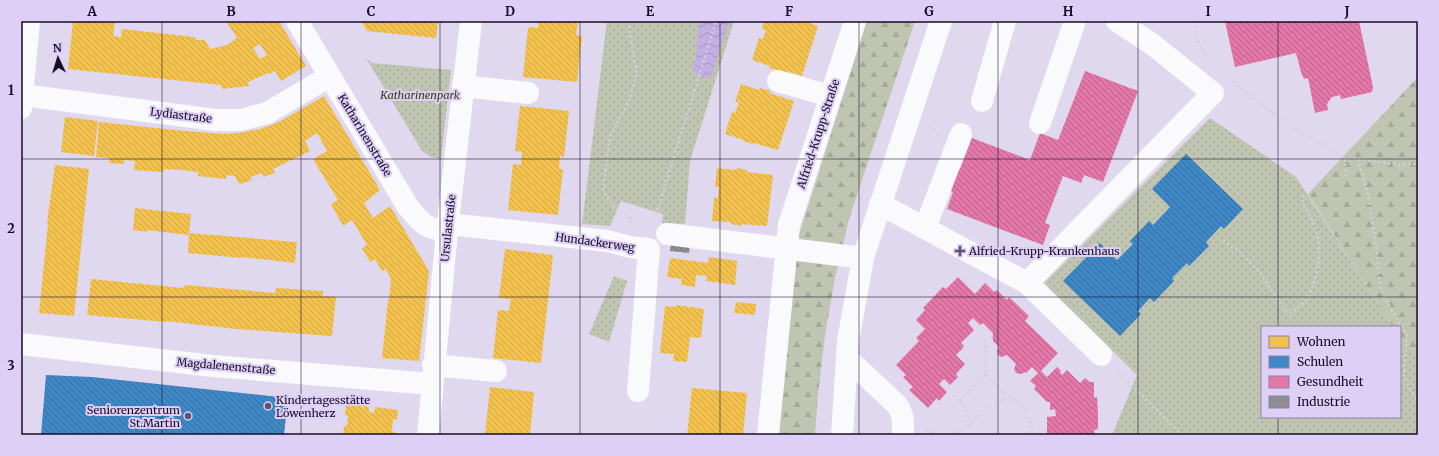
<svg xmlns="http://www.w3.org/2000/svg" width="1439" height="456" font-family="Merriweather,serif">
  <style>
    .grass { fill: url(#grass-dots) }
    .forest { fill: url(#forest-firs) }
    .water { fill: url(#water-waves) }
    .homes { fill: url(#homes-back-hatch); fill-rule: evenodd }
    .schools { fill: url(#schools-back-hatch) }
    .health { fill: url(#health-back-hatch) }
    .industry { fill: url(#industry-back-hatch) }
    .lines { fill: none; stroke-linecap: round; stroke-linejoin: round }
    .path { stroke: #d4d1d8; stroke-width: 2.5; stroke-dasharray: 2 3; stroke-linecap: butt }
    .minor { stroke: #faf9fc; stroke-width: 22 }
    .grid { fill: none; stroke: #170d24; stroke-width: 1; stroke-opacity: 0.55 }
    .poi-dot { fill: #5d546b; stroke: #decff7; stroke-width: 1.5 }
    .labels { text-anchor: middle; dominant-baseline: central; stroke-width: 4; stroke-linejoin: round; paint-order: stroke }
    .park-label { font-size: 11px; font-style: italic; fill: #35410d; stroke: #decff7 }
    .street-label { font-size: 11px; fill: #170d24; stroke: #decff7 }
    .poi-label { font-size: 11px; fill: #170d24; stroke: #decff7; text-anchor: start }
    .neatline { fill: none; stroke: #170d24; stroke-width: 1.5 }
    .grid-label { font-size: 13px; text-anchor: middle; font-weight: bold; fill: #170d24 }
  </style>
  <defs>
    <pattern id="grass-dots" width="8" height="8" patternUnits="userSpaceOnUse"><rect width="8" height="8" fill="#c0c5b2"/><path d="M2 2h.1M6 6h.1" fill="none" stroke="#a4a899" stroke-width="1.8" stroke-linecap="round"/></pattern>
    <pattern id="forest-firs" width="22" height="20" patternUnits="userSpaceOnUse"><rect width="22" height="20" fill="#c0c5b2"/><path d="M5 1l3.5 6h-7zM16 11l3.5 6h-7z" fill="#a4a899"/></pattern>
    <pattern id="water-waves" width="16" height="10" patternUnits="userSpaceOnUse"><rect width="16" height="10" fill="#c3afe3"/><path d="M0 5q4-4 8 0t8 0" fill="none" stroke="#a795c3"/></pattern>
    <pattern id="homes-back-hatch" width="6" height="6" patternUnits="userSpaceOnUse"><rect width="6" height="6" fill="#f2c14e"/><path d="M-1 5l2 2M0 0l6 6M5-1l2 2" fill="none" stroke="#cfa544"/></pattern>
    <pattern id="schools-back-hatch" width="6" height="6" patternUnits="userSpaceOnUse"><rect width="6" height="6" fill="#3f88c5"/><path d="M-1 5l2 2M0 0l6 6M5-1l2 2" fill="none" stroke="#346ea0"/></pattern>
    <pattern id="health-back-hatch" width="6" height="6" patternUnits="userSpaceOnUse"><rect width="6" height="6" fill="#e377a8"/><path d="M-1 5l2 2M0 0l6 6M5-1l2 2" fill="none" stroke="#b76089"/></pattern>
    <pattern id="industry-back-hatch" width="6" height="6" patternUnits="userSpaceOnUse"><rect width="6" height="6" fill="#8d8d92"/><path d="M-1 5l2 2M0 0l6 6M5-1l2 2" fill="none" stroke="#727277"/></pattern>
  </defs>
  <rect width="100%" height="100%" fill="#e0d8ee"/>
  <path class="grass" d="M607 21H734L690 161 685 224 662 223 663 214 621 201 610 226 582 224Z
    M366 58 372 63 451 70 441 159 431 157 422 151Z
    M1210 118 1296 177 1393 327H1262V417H1400V338L1412 348 1418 365V435H1112L1137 375 1044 283Z
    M614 276 627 281 609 342 589 334Z"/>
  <path class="forest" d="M867 21H915L849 219 835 278 825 335 818 394 815 435H776L797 241Z
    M1418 77V365L1412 348 1400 338V327H1393L1308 194Z"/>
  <path class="water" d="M699 21H729L710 79 692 72 696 57Z"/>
  <path class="homes" d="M73 21H115L113 36 121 37 122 29 194 37 196 40H205L210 49 227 45 237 38 226 21H279L306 66 281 81 275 71 269 74 268 73 248 82 249 86 222 89 221 85 68 69ZM260 44 267 55 260 59 253 48Z
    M361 21H438L436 38 367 31Z
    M539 21H578L576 35 582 36 577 82 523 77 528 27 538 28Z
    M764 21H806V22L818 26 802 76 790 72V74L769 68 770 66 752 60 759 38 763 39 766 30 762 29Z
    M741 84 759 90 760 88 770 91 769 93 794 101 778 150 754 143 753 144 743 141 744 140 725 134 732 112 735 113 739 102H735Z
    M324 96 380 190 364 203 373 218 390 206 429 271 419 361 382 358 388 300H389L391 279 386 269 382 271 375 259 370 262 362 248 367 245 352 220 343 226 331 204 338 200 314 161 316 157 327 151 317 133 305 141 310 151 273 169 275 173 263 177 262 173 250 177 252 180 240 184 237 181 235 176 226 175V179L198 176V172L182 170 164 169 163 172 134 170 135 161 124 160V164L109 163 110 158 96 157 99 122 185 131 224 134 238 133 260 129 279 122Z
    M520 106 569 111 564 157 560 156 559 169H563L558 215 508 210 513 164 521 165 522 152 515 151Z
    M65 117 98 121 94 156 61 152Z
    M55 165 89 169 74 316 39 313 48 224 47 223Z
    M717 168 736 170 737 168 747 170V172L773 175 767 226 741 224V226L731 224V222L712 221 714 198H718L719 187H715Z
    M135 208 191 214 189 233 297 242 295 263 242 257V258L188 253 189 235 147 230V232L133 230Z
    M505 249 553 255 541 363 493 358 498 310 509 311 511 299 499 298Z
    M709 257 737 261 735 285 706 281 707 276 696 275 695 287 681 285 682 279 667 277 670 258 708 263Z
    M91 279 184 288 185 285 275 293 276 288 323 291V296L336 297 332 336 236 329 166 321V322L87 315Z
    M736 302 756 304 755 315 734 313Z
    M676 305 704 309 701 338 690 337 687 362 673 361 674 354 660 353 665 306 676 307Z
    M490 387 534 392 530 435H485Z
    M692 388 747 393 743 435H687Z
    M346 404 369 407V412L374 413 375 407 398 410 397 420 393 419 392 432H395V435H343L344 426H347L348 416 345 415Z"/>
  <path class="schools" d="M1186 154 1243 209 1224 229 1221 226 1206 242 1209 246 1189 266 1187 263 1172 278 1174 281 1154 302 1150 298 1138 311 1141 314 1120 336 1063 281 1100 243 1117 260 1133 244 1130 241 1149 221 1153 225 1170 207 1152 189Z
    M46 375 92 377 288 398 284 435H41Z"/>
  <path class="health" d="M1225 21H1359L1373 87 1372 92 1341 99 1340 95 1332 97 1327 104 1328 110 1315 113 1308 78 1304 79 1301 72 1296 53 1235 67Z
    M1085 71 1138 91 1103 182 1084 175 1081 183 1063 176 1045 223 1050 225 1043 245 947 209 953 192 949 190 957 168 960 169 972 138 1030 160 1040 133 1058 140Z
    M958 277 975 294 985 283 994 292 997 290 1007 300 1009 297 1029 316 1025 321 1058 353 1041 371 1047 377 1057 367 1061 371 1060 372 1062 375 1067 370 1080 383 1085 378 1090 382H1094V398L1097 397 1098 413V429L1094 430 1095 435H1047V417L1056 416 1055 409 1050 410V402H1047L1034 389 1036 386 1030 381 1038 373 1032 367 1026 373 1025 372 1021 374 1016 373 1014 369 1016 364 1007 355 1001 357 998 355 997 351 999 347 993 341V338L991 337H993V333L983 323 980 325 973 318 968 323 974 330 961 343 964 346 962 348 964 351 962 349 956 355 965 364 956 374 958 377 950 385 944 379 939 384 947 392 939 401 937 398 928 408 909 390 913 387 903 377 906 375 896 365 919 341 916 338 925 329 916 320 925 310 923 308 943 287 946 289Z"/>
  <path class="industry" d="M671 239 690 242 689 253 670 251Z"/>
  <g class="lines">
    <path class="path" d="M628 21 637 75 629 101 610 136 603 191 615 208 631 218V223
      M1196 21C1193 35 1200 46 1207 57
      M1233 82 1291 128 1318 141 1345 159H1358L1398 165 1418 164
      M930 126 938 134
      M1345 159 1346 176
      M1358 159 1368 194 1377 252 1380 283 1382 294 1407 335 1404 377 1413 394 1418 400
      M656 215 716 21
      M1223 240 1241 253 1259 272 1285 310 1291 313 1307 300 1315 280 1319 258V240L1312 220 1303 204V193
      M1117 371 1161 415 1182 435
      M986 375 1009 397
      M954 395C965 407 969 409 968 426L955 435
      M960 401 986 375 985 337
      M968 426 989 406 1009 397 1021 404 1027 411 1033 435
      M926 430 937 435"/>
    <path class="minor" d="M297 21 408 207C422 223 425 229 447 231
      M778 81 830 96
      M463 86 528 93
      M22 95 216 120H241L267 113 330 76
      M982 101 1005 21
      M21 108 29 21
      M1040 123 1075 21
      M880 204 1027 283 1101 355
      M448 224 608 241 630 247 649 249 638 391
      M925 228 961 134
      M667 234 863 258
      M1027 283 1213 93 1152 44 1117 21
      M21 344 213 366 432 384
      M847 358 897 405C904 415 903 424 903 435
      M433 365 496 371
      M428 435 447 231 471 21
      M768 435 789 225 855 21
      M842 435 848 341 863 258 941 21"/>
  </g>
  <path class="grid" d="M162 21V435M301 21V435M440 21V435M580 21V435M720 21V435M859 21V435M998 21V435M1138 21V435M1278 21V327M21 159H1418M21 297H1418M1278 417V435"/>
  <g class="poi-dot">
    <path d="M958 245h4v4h4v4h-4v4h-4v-4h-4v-4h4z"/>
    <circle cx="268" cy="406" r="4"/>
    <circle cx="188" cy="416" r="4"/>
  </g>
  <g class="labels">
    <g class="park-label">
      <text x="420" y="95">Katharinenpark</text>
    </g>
    <g class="street-label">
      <text transform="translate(181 115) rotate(7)">Lydiastraße</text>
      <text transform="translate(818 134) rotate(-72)">Alfried-Krupp-Straße</text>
      <text transform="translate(365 135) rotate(59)">Katharinenstraße</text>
      <text transform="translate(448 228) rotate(-84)">Ursulastraße</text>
      <text transform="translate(595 242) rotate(8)">Hundackerweg</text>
      <text transform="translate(226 366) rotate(5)">Magdalenenstraße</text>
    </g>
    <g class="poi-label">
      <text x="969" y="251">Alfried-Krupp-Krankenhaus</text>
      <text x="276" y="400">Kindertagesstätte<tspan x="276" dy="13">Löwenherz</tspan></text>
      <text x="180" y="410" text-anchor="end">Seniorenzentrum<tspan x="180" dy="13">St.Martin</tspan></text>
    </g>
  </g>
  <rect width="1439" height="456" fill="none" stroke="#decff7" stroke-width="44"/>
  <rect x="1261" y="326" width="140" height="92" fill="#decff7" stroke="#8e81a3"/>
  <rect x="1269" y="336" width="20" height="12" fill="#f2c14e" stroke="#8e81a3"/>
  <text x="1297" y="346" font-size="12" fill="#170d24">Wohnen</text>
  <rect x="1269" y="356" width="20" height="12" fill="#3f88c5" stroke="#8e81a3"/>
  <text x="1297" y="366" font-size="12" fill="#170d24">Schulen</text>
  <rect x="1269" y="376" width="20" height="12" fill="#e377a8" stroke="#8e81a3"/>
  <text x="1297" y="386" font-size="12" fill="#170d24">Gesundheit</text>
  <rect x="1269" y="396" width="20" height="12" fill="#8d8d92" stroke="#8e81a3"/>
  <text x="1297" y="406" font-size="12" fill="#170d24">Industrie</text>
  <g transform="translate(58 58) rotate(356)" stroke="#decff7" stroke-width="3" paint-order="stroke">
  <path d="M0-3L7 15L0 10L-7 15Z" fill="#170d24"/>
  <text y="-6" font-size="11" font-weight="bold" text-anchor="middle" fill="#170d24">N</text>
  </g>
  <rect x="22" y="22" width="1395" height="412" class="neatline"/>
  <g class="grid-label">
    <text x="92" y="16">A</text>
    <text x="231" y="16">B</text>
    <text x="371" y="16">C</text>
    <text x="510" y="16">D</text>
    <text x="650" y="16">E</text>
    <text x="789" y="16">F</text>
    <text x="929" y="16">G</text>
    <text x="1068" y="16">H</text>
    <text x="1208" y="16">I</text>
    <text x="1347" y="16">J</text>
    <text x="11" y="95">1</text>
    <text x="11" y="233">2</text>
    <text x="11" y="370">3</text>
  </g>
</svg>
